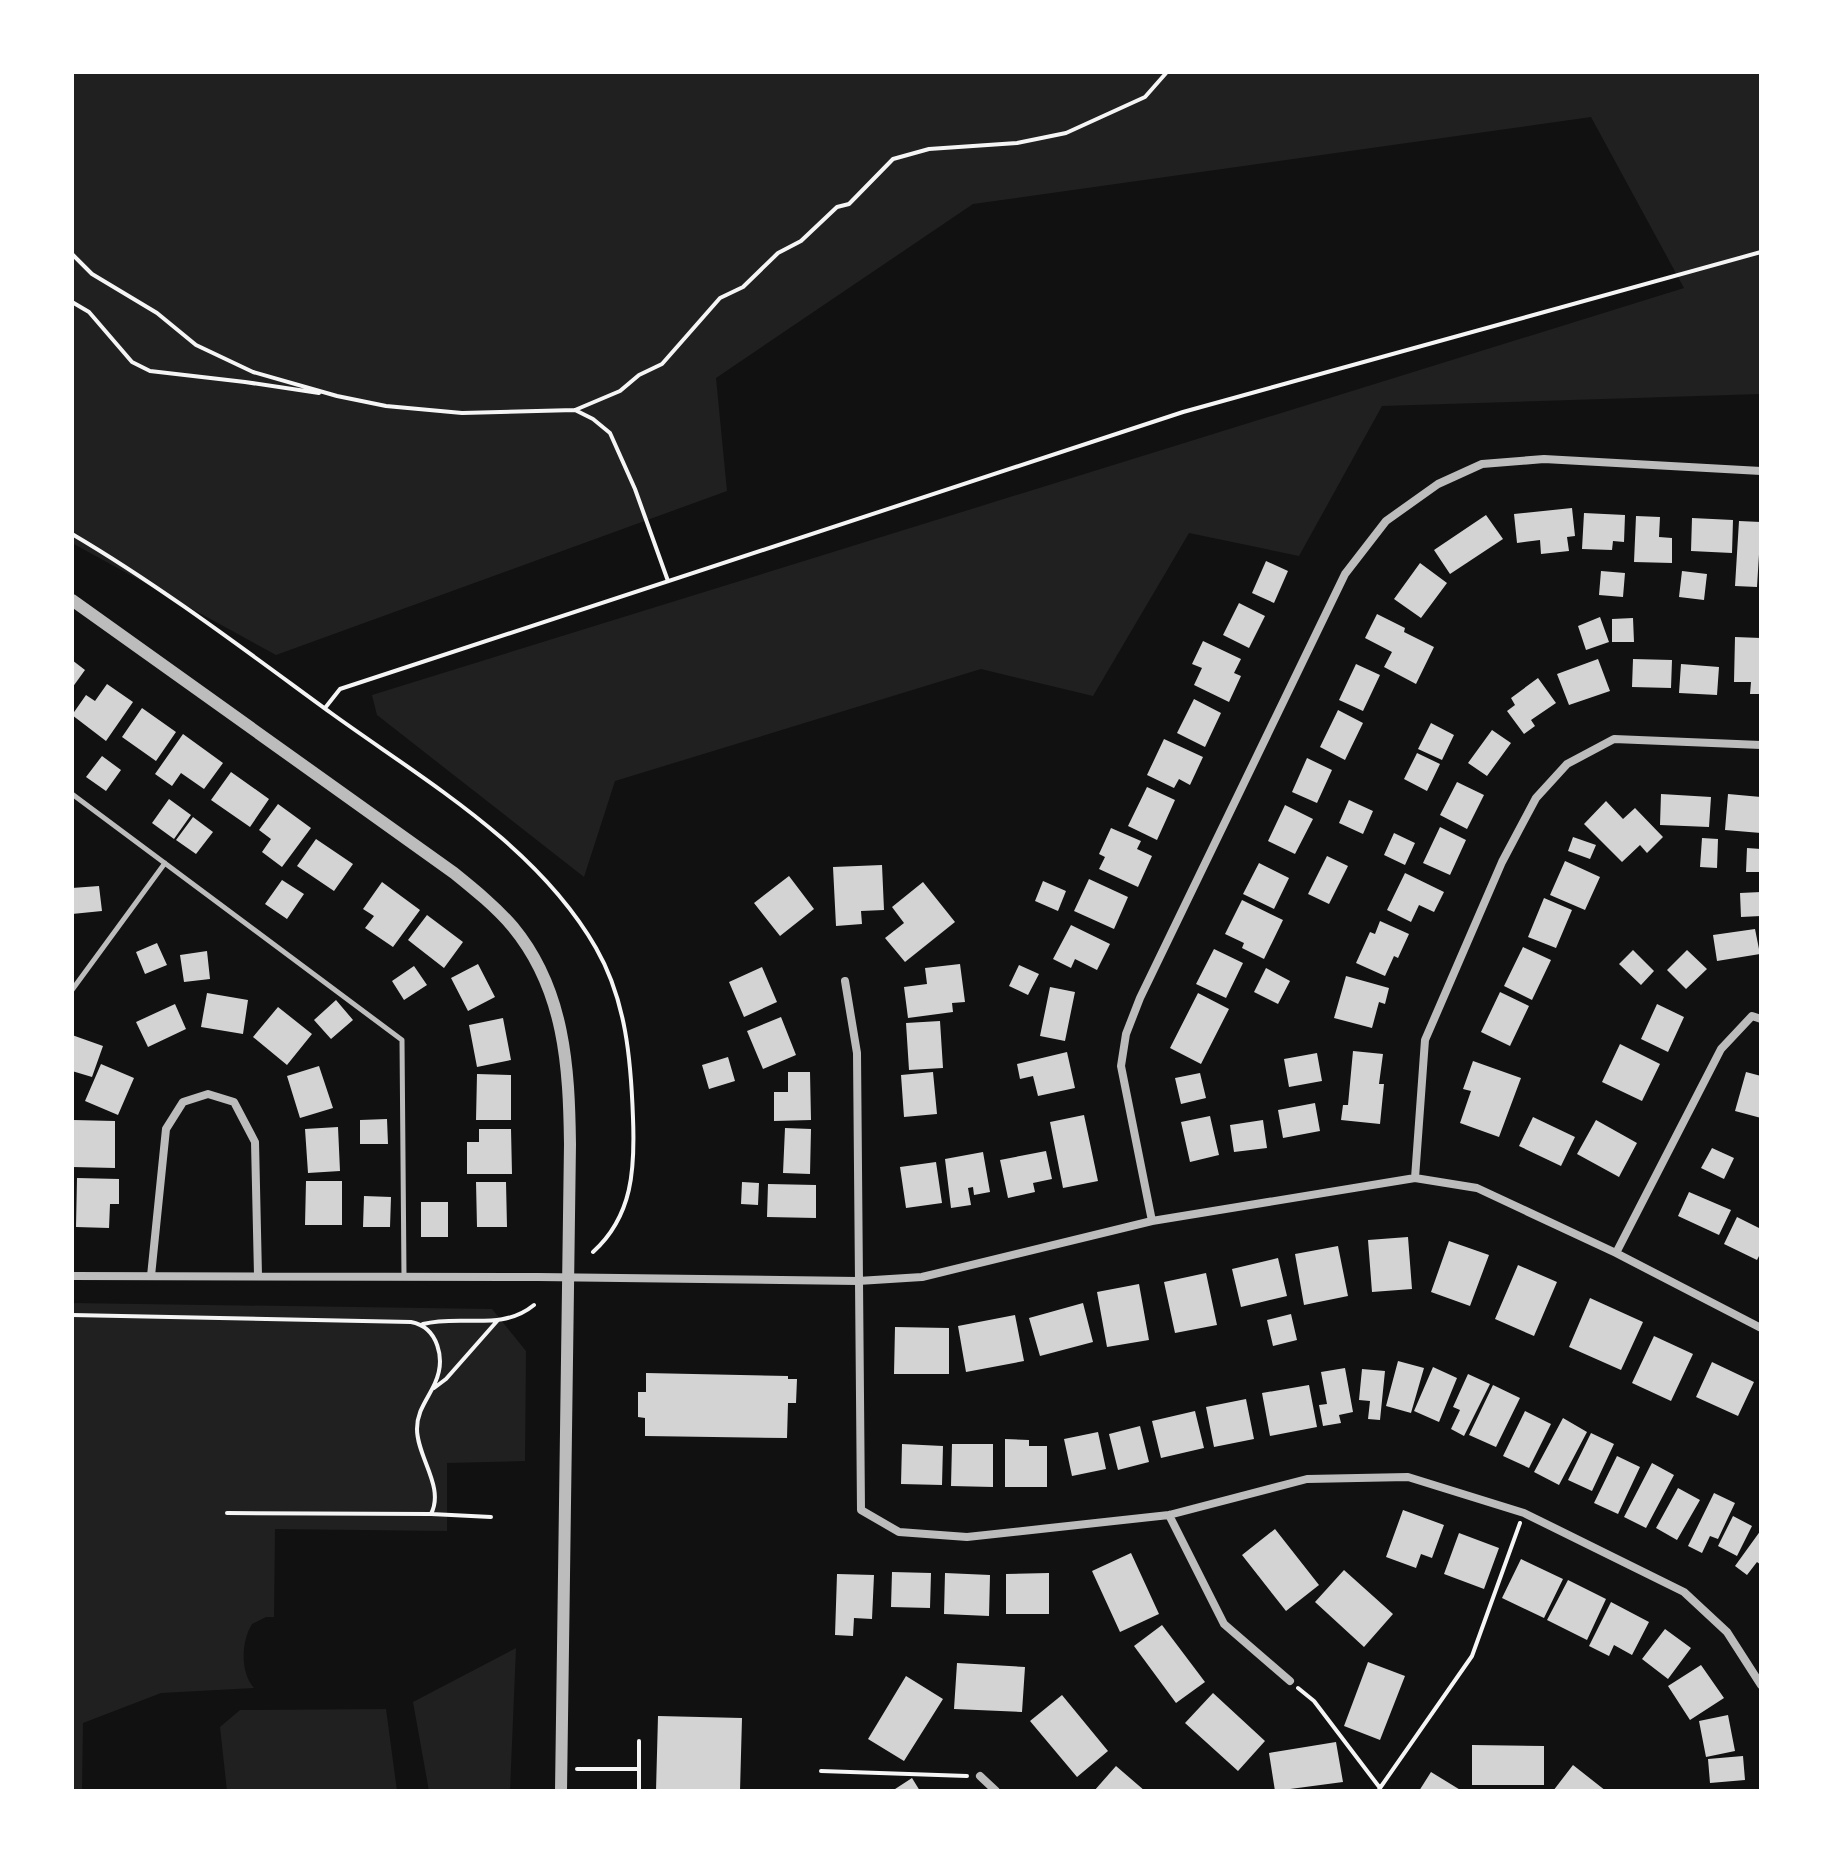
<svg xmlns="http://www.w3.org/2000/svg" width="1833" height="1863" font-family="Literata,serif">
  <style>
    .green { fill: #202020 }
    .building { fill: #d3d3d3 }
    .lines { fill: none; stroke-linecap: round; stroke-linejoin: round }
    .path { stroke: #f5f5f5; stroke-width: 4 }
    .service { stroke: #bcbcbc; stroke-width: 5 }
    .minor { stroke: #bcbcbc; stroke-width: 8 }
    .tertiary { stroke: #bcbcbc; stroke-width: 12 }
  </style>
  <rect width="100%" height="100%" fill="#111"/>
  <path class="green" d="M72 72H1761V394L1382 406 1299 556 1189 533 1093 696 981 669 615 781 584 877 377 715 372 695 1684 288 1591 117 973 204 716 378 727 491 276 655 72 543Z
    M72 1303 492 1309 526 1351 525 1461 447 1463V1531L275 1529 274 1617H266L252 1624C241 1642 240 1672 254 1688L161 1693 83 1723 82 1791H72Z
    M516 1648 510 1791H429L413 1702Z
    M386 1709 397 1791H227L220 1727 240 1710Z"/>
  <path class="building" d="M1572 508 1575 536 1567 537 1569 551 1541 554 1540 540 1517 543 1514 514Z
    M1584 513 1625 515 1624 542 1613 541 1612 550 1582 549Z
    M1486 515 1503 539 1450 574 1434 550Z
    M1636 516 1660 517 1659 537 1672 538V563L1634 562Z
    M1692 518 1733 520 1732 553 1691 551Z
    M1739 521 1761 522 1757 587 1735 586Z
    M1266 561 1288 571 1274 603 1252 593Z
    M1420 563 1447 583 1421 618 1394 599Z
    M1601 571 1625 573 1623 597 1599 595Z
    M1682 571 1707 574 1704 600 1679 597Z
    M1239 603 1265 616 1249 648 1223 635Z
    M1377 614 1405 628 1404 632 1434 647 1416 684 1384 667 1392 652 1365 638Z
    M1600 617 1609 642 1586 650 1578 626Z
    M1633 618 1634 642H1612V619Z
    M1735 637 1761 638V694H1750L1751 682H1734Z
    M1203 641 1241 659 1234 673 1241 676 1229 702 1194 685 1202 668 1192 664Z
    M1598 659 1610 691 1569 705 1557 674Z
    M1633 659 1672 660 1671 688 1632 687Z
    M72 660 85 670 72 688Z
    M1356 664 1380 675 1363 711 1339 700Z
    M1681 664 1719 667 1717 695 1679 693Z
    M1538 678 1556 703 1531 720 1535 726 1524 734 1507 711 1515 705 1511 698Z
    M107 684 133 702 106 741 72 715 86 695 95 701Z
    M1194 699 1221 713 1205 747 1177 733Z
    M142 708 176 732 156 761 122 737Z
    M1338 710 1363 723 1345 760 1320 747Z
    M1431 723 1454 735 1442 760 1418 749Z
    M1492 730 1511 743 1487 776 1468 763Z
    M183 734 223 763 204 789 181 773 172 786 155 774Z
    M1164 739 1203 757 1190 785 1179 779 1174 788 1147 775Z
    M1417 753 1440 764 1427 791 1404 779Z
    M102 756 121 770 106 791 86 777Z
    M1307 758 1332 770 1317 803 1292 792Z
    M231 772 269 799 250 827 211 800Z
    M1457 782 1484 795 1467 829 1440 815Z
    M1147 787 1175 800 1157 840 1128 826Z
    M1661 794 1711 797 1709 827 1660 825Z
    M1728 794 1761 797V833L1725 830Z
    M169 799 191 815 174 839 152 823Z
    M1349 800 1373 811 1363 834 1339 823Z
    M1606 801 1623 819 1635 808 1663 837 1647 853 1640 845 1622 862 1584 824Z
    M278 804 311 828 282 867 262 852 271 839 259 830Z
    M1285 805 1313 819 1295 854 1268 841Z
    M193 817 213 832 196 854 176 840Z
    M1440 827 1466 840 1450 875 1423 863Z
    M1111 828 1141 841 1137 849 1152 856 1138 887 1099 869 1105 857 1099 854Z
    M1394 833 1415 843 1405 865 1384 855Z
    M1573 837 1596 845 1590 859 1568 851Z
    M1702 838 1718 839 1717 868 1700 867Z
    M316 839 353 864 334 891 297 866Z
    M1747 848 1761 849V872H1746Z
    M1327 856 1348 866 1329 904 1308 894Z
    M1565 861 1600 877 1585 910 1550 895Z
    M1259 863 1289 878 1274 909 1243 894Z
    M882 865 884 910 861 911 862 924 836 926 833 867Z
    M1405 873 1444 892 1434 912 1419 905 1411 922 1387 910Z
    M789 876 814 909 780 936 754 903Z
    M1089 879 1128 897 1114 929 1074 911Z
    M282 880 304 894 287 919 265 904Z
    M1043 881 1066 891 1058 911 1035 901Z
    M382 882 420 910 393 947 365 928 374 916 363 909Z
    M923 882 955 922 905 962 885 938 904 923 892 907Z
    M99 886 102 911 72 914V888Z
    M1761 892V916L1741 917 1740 893Z
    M1544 898 1572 910 1556 948 1528 937Z
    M1242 900 1283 920 1264 959 1242 948 1244 943 1225 934Z
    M427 915 463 942 444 968 408 940Z
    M1380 921 1409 934 1398 958 1394 956 1385 976 1356 963 1370 932 1375 934Z
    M1071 925 1110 944 1097 970 1075 959 1071 968 1053 959Z
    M1755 929 1760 954 1717 961 1713 935Z
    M157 943 167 965 145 974 136 952Z
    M1523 947 1551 960 1532 1000 1504 986Z
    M1214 949 1243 963 1226 998 1196 984Z
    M1633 950 1654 971 1641 985 1619 964Z
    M1687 950 1707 969 1686 989 1667 970Z
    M207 951 210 979 184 982 180 955Z
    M478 964 495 997 468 1011 451 978Z
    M960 964 965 1002 952 1003 953 1012 908 1018 904 987 927 984 925 968Z
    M1019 965 1039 974 1028 995 1009 986Z
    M414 966 427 985 404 1000 392 981Z
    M762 967 777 1002 744 1017 729 982Z
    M1266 968 1290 981 1278 1004 1254 992Z
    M1346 976 1389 988 1385 1004 1379 1002 1372 1028 1334 1018Z
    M1050 987 1075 992 1065 1041 1040 1036Z
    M1500 992 1529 1006 1510 1046 1481 1032Z
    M207 993 248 1000 243 1034 201 1027Z
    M1198 993 1229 1009 1201 1064 1170 1048Z
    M336 1000 353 1020 331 1039 314 1020Z
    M175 1004 186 1029 148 1047 136 1022Z
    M1657 1004 1684 1017 1668 1052 1641 1039Z
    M278 1007 312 1034 287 1065 253 1037Z
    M781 1017 796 1055 763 1069 747 1031Z
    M503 1018 511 1060 477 1067 469 1025Z
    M940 1021 943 1068 909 1070 906 1023Z
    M72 1035 103 1046 92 1077 72 1071Z
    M1620 1044 1660 1064 1642 1101 1602 1082Z
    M1353 1051 1383 1054 1379 1084H1384L1380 1124 1341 1120 1343 1105H1348Z
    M1067 1052 1075 1088 1038 1096 1033 1076 1020 1079 1017 1064Z
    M1317 1053 1322 1081 1289 1087 1284 1059Z
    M728 1057 735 1081 709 1089 702 1065Z
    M1473 1061 1521 1078 1499 1137 1460 1123 1471 1091 1463 1089Z
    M101 1064 134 1078 118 1115 85 1101Z
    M319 1066 333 1108 300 1118 287 1076Z
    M788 1072H810L811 1120 774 1121V1092H788Z
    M933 1072 937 1114 904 1117 901 1075Z
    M1746 1072 1761 1076V1118L1735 1111Z
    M1200 1073 1206 1098 1181 1104 1175 1078Z
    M477 1074 511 1075V1120H476Z
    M1315 1103 1320 1131 1283 1138 1278 1110Z
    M1084 1115 1098 1181 1063 1188 1050 1122Z
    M1210 1116 1219 1155 1190 1162 1181 1122Z
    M1533 1117 1575 1137 1561 1166 1519 1146Z
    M387 1119 388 1144H360V1120Z
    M73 1120 115 1121V1168L72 1167Z
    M1263 1120 1267 1148 1234 1152 1230 1125Z
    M1596 1120 1637 1143 1619 1177 1577 1154Z
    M338 1127 340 1171 308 1173 305 1129Z
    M785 1128 811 1129 810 1174 783 1173Z
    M479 1129H511L512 1174H467V1142H479Z
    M1712 1148 1734 1158 1724 1179 1701 1168Z
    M1046 1151 1052 1179 1033 1183 1035 1192 1008 1198 1000 1160Z
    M983 1152 990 1192 974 1195 973 1187 968 1188 971 1205 951 1208 945 1159Z
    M936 1162 942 1203 906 1208 900 1167Z
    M77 1178 119 1179V1204H110L109 1228 76 1227Z
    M306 1181H342V1225H305Z
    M476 1182H506L507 1227H477Z
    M742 1182 759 1183 758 1205 741 1204Z
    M768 1184 816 1185V1218L767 1217Z
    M1689 1192 1731 1210 1719 1235 1678 1216Z
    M364 1196 391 1197 390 1227H363Z
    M421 1202H448V1237H421Z
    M1737 1217 1761 1229V1252L1757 1260 1724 1244Z
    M1408 1237 1412 1289 1372 1292 1368 1240Z
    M1449 1241 1489 1255 1470 1306 1431 1292Z
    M1338 1246 1348 1296 1304 1305 1295 1254Z
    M1278 1258 1287 1296 1241 1307 1232 1269Z
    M1518 1265 1557 1282 1534 1336 1495 1319Z
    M1206 1273 1217 1325 1175 1333 1164 1282Z
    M1139 1284 1149 1340 1107 1347 1097 1292Z
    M1590 1298 1643 1322 1621 1370 1569 1347Z
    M1083 1303 1093 1342 1040 1356 1029 1318Z
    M1291 1314 1297 1340 1273 1346 1267 1320Z
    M1015 1315 1024 1361 966 1372 958 1326Z
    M895 1327 949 1328V1374H894Z
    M1654 1336 1693 1354 1671 1401 1632 1383Z
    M1398 1361 1424 1368 1411 1413 1386 1406Z
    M1712 1362 1754 1382 1738 1416 1696 1397Z
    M1433 1367 1457 1378 1439 1422 1414 1411Z
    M1345 1368 1353 1412 1339 1415 1341 1423 1323 1426 1319 1405 1327 1404 1321 1372Z
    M1362 1369 1385 1371 1380 1420 1368 1419 1370 1401 1359 1400Z
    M646 1373 788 1376V1379H797L796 1403H788L787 1438 645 1436V1418L638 1417V1392H646Z
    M1468 1374 1490 1384 1464 1436 1451 1429 1460 1410 1453 1407Z
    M1309 1385 1317 1427 1270 1436 1262 1393Z
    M1493 1385 1520 1398 1496 1447 1469 1435Z
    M1246 1399 1254 1439 1214 1447 1206 1407Z
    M1195 1411 1204 1448 1161 1458 1152 1421Z
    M1525 1411 1551 1424 1529 1468 1503 1456Z
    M1563 1418 1587 1432 1559 1485 1534 1472Z
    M1140 1426 1149 1462 1118 1470 1109 1434Z
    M1098 1432 1106 1469 1072 1476 1064 1439Z
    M1591 1433 1614 1444 1592 1491 1568 1480Z
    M1005 1439 1029 1440V1446H1047V1487H1005Z
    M902 1444 943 1446 942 1485 901 1484Z
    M952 1444H993V1487L951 1486Z
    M1617 1456 1640 1467 1618 1514 1594 1503Z
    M1652 1463 1674 1475 1646 1528 1624 1517Z
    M1678 1488 1700 1500 1677 1540 1656 1528Z
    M1714 1493 1735 1503 1718 1539 1710 1536 1702 1553 1688 1546Z
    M1403 1510 1444 1525 1432 1558 1421 1554 1416 1568 1386 1557Z
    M1733 1516 1752 1526 1737 1556 1718 1546Z
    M1275 1529 1319 1585 1286 1611 1242 1555Z
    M1761 1530V1565L1757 1562 1747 1575 1735 1566Z
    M1459 1533 1499 1548 1484 1589 1444 1574Z
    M1131 1553 1159 1614 1120 1632 1092 1571Z
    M1521 1559 1563 1579 1544 1618 1502 1598Z
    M1344 1570 1393 1614 1364 1647 1315 1602Z
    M892 1572 931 1573 930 1608 891 1607Z
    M945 1573 990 1575 989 1616 944 1614Z
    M1049 1573V1614H1006V1574Z
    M837 1574 874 1575 872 1619 854 1618 853 1636 835 1635Z
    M1568 1580 1606 1599 1587 1640 1547 1620Z
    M1611 1602 1649 1622 1632 1655 1614 1645 1609 1656 1589 1646Z
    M1162 1625 1205 1682 1176 1703 1134 1646Z
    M1665 1629 1691 1648 1668 1679 1642 1659Z
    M1368 1662 1405 1676 1380 1740 1344 1726Z
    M957 1663 1025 1667 1022 1712 954 1709Z
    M1701 1665 1724 1698 1690 1720 1668 1686Z
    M906 1676 943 1699 904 1761 868 1739Z
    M1213 1693 1265 1741 1238 1771 1185 1723Z
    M1062 1695 1108 1751 1077 1777 1030 1721Z
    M1728 1715 1735 1751 1706 1757 1699 1721Z
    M658 1716 742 1718 740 1791H656Z
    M1336 1742 1343 1782 1275 1791 1269 1753Z
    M1472 1745 1544 1746V1785H1472Z
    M1743 1756 1745 1780 1710 1783 1708 1759Z
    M1573 1765 1606 1791H1553Z
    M1116 1766 1145 1791H1094Z
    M1431 1772 1462 1791H1419Z
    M912 1778 920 1791H892Z"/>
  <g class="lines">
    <path class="path" d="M72 254 92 274 157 313 196 345 253 372 337 396 386 406 462 413 575 410 620 391 639 375 662 364 720 298 743 287 778 253 801 241 837 207 849 204 893 159 929 149 1017 143 1066 133 1145 97 1167 72
      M72 302 89 312 132 362 150 371 245 382 319 393
      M575 410 593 419 610 433 635 489 668 581
      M72 534C162 587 246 651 331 713 425 781 537 845 596 948 626 1000 631 1060 633 1118 635 1168 633 1216 593 1252
      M325 708 340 689 1183 412 1761 252
      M72 1315 411 1322C438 1327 446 1359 435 1383 428 1399 417 1410 417 1429 417 1457 445 1487 431 1514L227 1513
      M423 1324C462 1314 501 1332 534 1305
      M434 1388 446 1379 498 1320
      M431 1514 491 1517
      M1298 1688 1314 1701 1380 1788 1378 1791
      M639 1741V1791
      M577 1769H639
      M821 1771 967 1776
      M1380 1788 1472 1656 1520 1523"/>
    <path class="service" d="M72 794 402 1040 404 1276
      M72 990 165 863"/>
    <path class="minor" d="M845 981 857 1053 861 1510 899 1532 967 1537 1169 1515 1307 1479 1408 1477 1524 1513 1684 1592 1727 1632 1761 1685
      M1415 1178 1425 1040 1502 862 1536 798 1567 764 1614 739 1761 745
      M1152 1221 1121 1066 1126 1034 1140 998 1345 574 1386 521 1438 484 1482 464 1544 459 1761 471
      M1616 1253 1721 1049 1752 1016 1761 1019
      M72 1276 538 1277 858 1281 922 1277 1152 1221 1415 1178 1477 1188 1616 1253 1761 1328
      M151 1276 166 1129 183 1102 208 1094 234 1102 255 1142 258 1275
      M1169 1515 1224 1624 1290 1681
      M980 1776 996 1791"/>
    <path class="tertiary" d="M72 600 454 873C475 890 496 907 513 927 565 990 569 1068 570 1144L561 1791"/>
  </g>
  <rect width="1833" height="1863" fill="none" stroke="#ffffff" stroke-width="148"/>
</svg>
